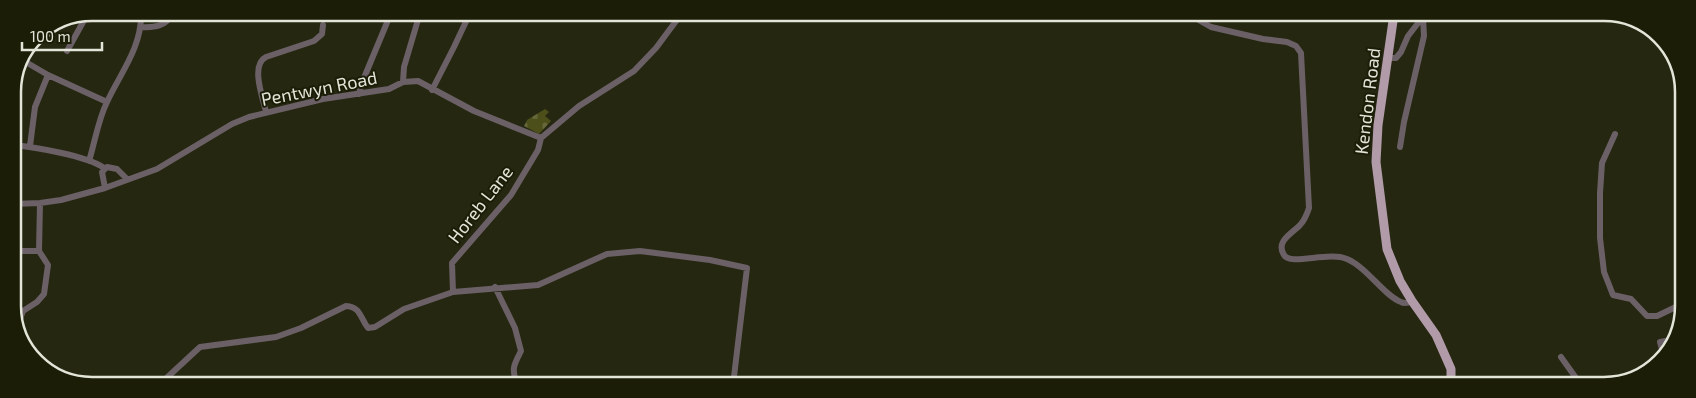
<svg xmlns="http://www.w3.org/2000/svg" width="1696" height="398" font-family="'Exo 2',sans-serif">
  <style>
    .cemetery { fill: url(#cemetery-stones) }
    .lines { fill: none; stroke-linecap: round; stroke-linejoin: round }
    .minor { stroke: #6a6066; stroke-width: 6 }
    .major { stroke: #b19ba9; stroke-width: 9 }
    .labels { text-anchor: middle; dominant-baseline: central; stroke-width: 4; stroke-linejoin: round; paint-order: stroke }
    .street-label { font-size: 18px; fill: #e3e5d8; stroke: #1b1d07 }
    .rim { fill: none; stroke: #e3e5d8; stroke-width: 2.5 }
  </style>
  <defs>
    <pattern id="cemetery-stones" width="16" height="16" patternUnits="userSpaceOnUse" patternTransform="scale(1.25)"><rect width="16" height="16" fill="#4c4f1a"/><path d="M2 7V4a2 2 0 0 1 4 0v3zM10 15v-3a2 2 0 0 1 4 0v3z" fill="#66683b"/></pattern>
  </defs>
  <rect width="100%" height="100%" fill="#252711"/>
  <path class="cemetery" d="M545 109 549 112 545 116 551 121 539 134 524 126 527 120Z"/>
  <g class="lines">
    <path class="minor" d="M1188 14 1211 27 1263 39 1287 42 1296 46 1301 53 1309 208C1307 214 1305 220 1300 225 1293 233 1275 241 1284 255 1290 266 1329 251 1347 259 1368 268 1384 296 1401 302 1405 304 1408 303 1412 301
      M141 27C155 28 166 26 173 13
      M67 51 87 15
      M1388 58H1396L1401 52 1408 36 1422 18
      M24 61 48 75 107 102
      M403 82 404 67 420 13
      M432 90 454 47 470 13
      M359 94 361 85 391 13
      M266 112C263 98 250 65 266 57L314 41 322 34 323 25
      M1615 134 1602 163 1600 193V238L1604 272 1613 295 1631 299 1647 316H1657L1682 304
      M13 145C34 147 88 156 104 168
      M30 146 35 107 48 75
      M1400 147 1404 122 1424 36 1423 18
      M89 161C95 142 98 120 107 102 121 72 142 47 141 13
      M105 188 102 172 107 167 117 169 127 179
      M13 204 40 203 61 200 105 188 157 169 232 124 249 117 323 99 389 89 403 82 418 81 474 111 541 138 579 106 634 71 656 48 682 13
      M14 251H39L40 203
      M495 287 515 328 521 351C514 365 511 368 517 384
      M453 292 452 263 511 195 538 150 541 138
      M17 327 23 311 37 302 44 294 48 265 39 251
      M1663 353 1660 342 1671 340
      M1561 357 1576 378 1588 385
      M160 384 200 347 276 337 301 328 346 306C361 307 360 318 368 328L375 327 404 309 453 292 538 285 607 254 640 251 710 260 747 268 733 385"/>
    <path class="major" d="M1394 14 1378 125 1376 162 1387 249 1400 281 1412 301 1436 335 1451 369V385"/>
  </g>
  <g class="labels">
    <g class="street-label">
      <text transform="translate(319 88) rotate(-11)">Pentwyn Road</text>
      <text transform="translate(1367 101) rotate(-83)">Kendon Road</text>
      <text transform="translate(480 204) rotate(-52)">Horeb Lane</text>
    </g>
  </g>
  <path d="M0 0H1696V398H0ZM92 21H1604A71 71 0 0 1 1675 92V306A71 71 0 0 1 1604 377H92A71 71 0 0 1 21 306V92A71 71 0 0 1 92 21Z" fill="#1b1d07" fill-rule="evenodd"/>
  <path class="rim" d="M92 21H1604A71 71 0 0 1 1675 92V306A71 71 0 0 1 1604 377H92A71 71 0 0 1 21 306V92A71 71 0 0 1 92 21Z"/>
  <path d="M22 42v8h80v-8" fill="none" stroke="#e3e5d8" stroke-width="2.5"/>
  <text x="30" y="42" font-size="15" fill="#e3e5d8" stroke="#1b1d07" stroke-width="4" paint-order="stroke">100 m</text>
</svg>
